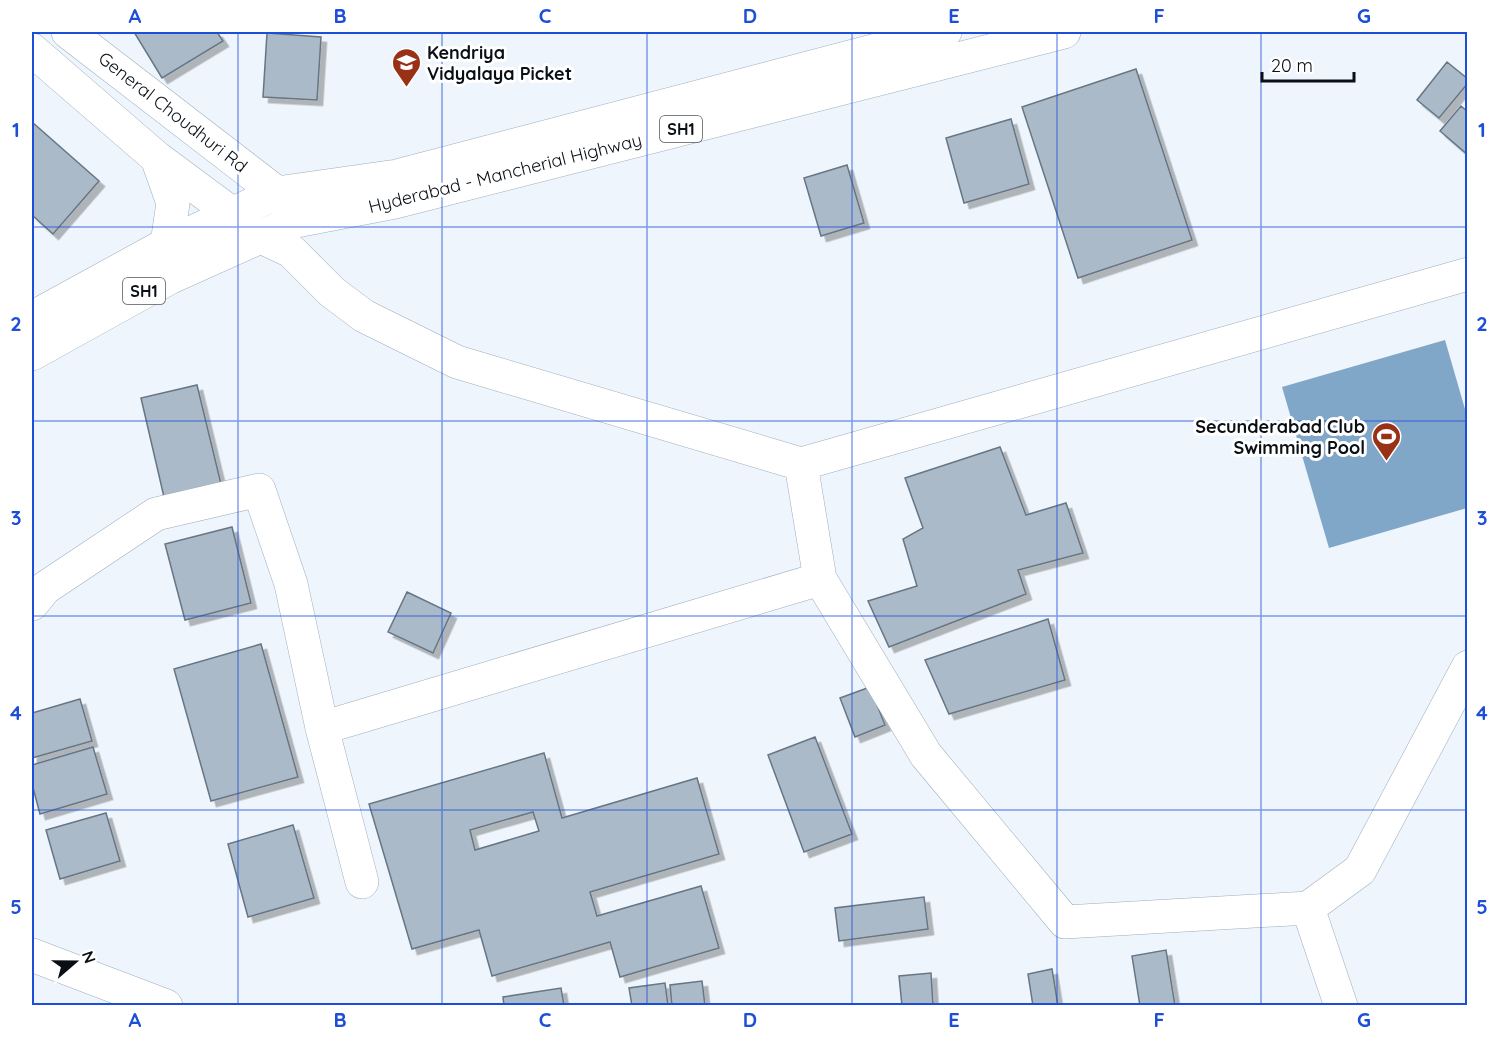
<svg xmlns="http://www.w3.org/2000/svg" width="1499" height="1037" font-family="Quicksand,sans-serif">
  <style>
    .water { fill: #80a6c8 }
    .building { fill: #aabac9; stroke: #677684; stroke-width: 1.5; fill-rule: evenodd; filter: url(#shadow) }
    .lines { fill: none; stroke-linecap: round; stroke-linejoin: round }
    .minor-casing { stroke: #9eaebd; stroke-width: 34 }
    .major-casing { stroke: #9eaebd; stroke-width: 34 }
    .minor { stroke: #fff; stroke-width: 33 }
    .major { stroke: #fff; stroke-width: 33 }
    .grid { fill: none; stroke: #1d4ed8; stroke-width: 1.5; stroke-opacity: 0.55 }
    .labels { text-anchor: middle; dominant-baseline: central; stroke-width: 6; stroke-linejoin: round; paint-order: stroke }
    .shield { fill: #fff; stroke: #53575a; stroke-width: 1.5 }
    .shield-label { font-size: 16px; font-weight: bold; fill: #090f14 }
    .poi-label { font-size: 18px; font-weight: bold; fill: #090f14; stroke: #fff; text-anchor: start }
    .street-label { font-size: 18px; fill: #090f14; stroke: #fff }
    .neatline { fill: none; stroke: #1d4ed8; stroke-width: 2 }
    .grid-label { font-size: 20px; text-anchor: middle; font-weight: bold; fill: #1d4ed8 }
  </style>
  <defs>
    <filter id="shadow"><feDropShadow dx="5.5" dy="5.5" stdDeviation="0" flood-color="#0004"/></filter>
  </defs>
  <rect width="100%" height="100%" fill="#eef5fc"/>
  <path class="water" d="M1445 340 1467 416V508L1329 548 1282 387Z"/>
  <path class="building" d="M134 32H217L223 41 162 78Z
    M267 33 321 37 317 100 263 97Z
    M1447 62 1468 79V83L1439 118 1417 100Z
    M1136 69 1192 240 1078 278 1022 107Z
    M1461 106 1468 112V155L1440 131Z
    M1011 119 1029 184 964 203 946 138Z
    M32 122 99 181 53 234 32 215Z
    M847 165 864 223 821 236 804 178Z
    M197 385 221 484 164 497 141 398Z
    M1000 447 1026 515 1066 503 1083 553 1018 570 1026 594 889 647 868 601 917 586 903 539 923 528 905 478Z
    M232 527 251 603 185 620 165 544Z
    M407 592 451 613 433 653 388 632Z
    M1048 619 1065 680 949 714 925 660Z
    M261 644 298 777 211 801 174 669Z
    M870 687 885 725 855 737 840 698Z
    M80 699 92 741 32 758V713Z
    M815 737 852 834 804 852 768 755Z
    M93 747 107 794 40 814 32 784V765Z
    M544 753 562 818 697 778 719 854 590 892 597 916 701 886 719 948 620 977 610 942 492 976 479 930 412 949 369 804ZM533 812 539 831 475 850 470 830Z
    M106 813 120 861 60 879 46 830Z
    M293 825 314 898 248 917 228 844Z
    M924 897 928 929 839 941 835 908Z
    M1166 950 1175 1006H1140L1132 956Z
    M1052 969 1058 1006H1033L1028 974Z
    M931 973 933 1006H902L899 976Z
    M702 981 705 1006H672L670 985Z
    M665 983 668 1006H632L629 988Z
    M561 988 564 1006H504L503 997Z"/>
  <g class="lines">
    <defs>
      <path id="minor" d="M261 237 291 251 332 292 364 316 457 362 801 464 1468 274
        M801 464 820 579 926 755 1065 922 1308 908
        M32 604 45 588 156 514 259 490 291 584 322 728 362 882
        M322 728 820 579
        M32 955 166 1006
        M1341 1006 1308 908 1360 870 1468 667"/>
      <path id="major" d="M68 32 277 193 287 207
        M32 50 157 158 246 224
        M157 158 173 203 167 244
        M32 318 167 244 277 193 397 176 945 32
        M32 354 169 278 296 221 395 202 1064 32"/>
    </defs>
    <use href="#minor" class="minor-casing"/>
    <use href="#major" class="major-casing"/>
    <use href="#minor" class="minor"/>
    <use href="#major" class="major"/>
  </g>
  <path class="grid" d="M238 32V1006M442 32V1006M647 32V1006M852 32V1006M1057 32V1006M1261 32V1006M32 227H1468M32 421H1468M32 616H1468M32 810H1468"/>
  <defs>
    <symbol id="school-pin" viewBox="-11 -11 22 30"><path d="M0 17L-7.5 6A9.5 9.5 0 1 1 7.5 6Z" fill="#993117" stroke="#fff"/><path d="M0-5L7-2L0 1L-7-2ZM-4 1L0 2.5L4 1V4Q0 6-4 4Z" fill="#fff"/></symbol>
    <symbol id="stadium-pin" viewBox="-11 -11 22 30"><path d="M0 17L-7.5 6A9.5 9.5 0 1 1 7.5 6Z" fill="#993117" stroke="#fff"/><path d="M0-5a6.5 5 0 1 0 0 10a6.5 5 0 1 0 0-10ZM-3.5-1.8h7v3.6h-7Z" fill="#fff"/></symbol>
  </defs>
  <g fill-rule="evenodd">
    <use href="#school-pin" x="390" y="46" width="33" height="45"/>
    <use href="#stadium-pin" x="1370" y="420" width="33" height="45"/>
  </g>
  <g class="labels">
    <g class="shield">
      <rect x="660" y="116" width="42" height="26" rx="4.5"/>
      <rect x="123" y="278" width="42" height="26" rx="4.5"/>
    </g>
    <g class="shield-label">
      <text x="681" y="129">SH1</text>
      <text x="144" y="291">SH1</text>
    </g>
    <g class="poi-label">
      <text x="427" y="52">Kendriya<tspan x="427" dy="21">Vidyalaya Picket</tspan></text>
      <text x="1365" y="426" text-anchor="end">Secunderabad Club<tspan x="1365" dy="21">Swimming Pool</tspan></text>
    </g>
    <g class="street-label">
      <text transform="translate(173 112) rotate(38)">General Choudhuri Rd</text>
      <text transform="translate(505 173) rotate(-14)">Hyderabad - Mancherial Highway</text>
    </g>
  </g>
  <rect width="1499" height="1037" fill="none" stroke="#ffffff" stroke-width="66"/>
  <g transform="translate(75 962) rotate(70)" stroke="#ffffff" stroke-width="4.5" paint-order="stroke">
  <path d="M0-4.5L10 22L0 15L-10 22Z" fill="#090f14"/>
  <text y="-9" font-size="16" font-weight="bold" text-anchor="middle" fill="#090f14">N</text>
  </g>
  <path d="M1262 72v9h92v-9" fill="none" stroke="#090f14" stroke-width="3"/>
  <text x="1271" y="72" font-size="18" fill="#090f14" stroke="#ffffff" stroke-width="4.5" paint-order="stroke">20 m</text>
  <rect x="33" y="33" width="1433" height="971" class="neatline"/>
  <g class="grid-label">
    <text x="135" y="23">A</text>
    <text x="340" y="23">B</text>
    <text x="545" y="23">C</text>
    <text x="750" y="23">D</text>
    <text x="954" y="23">E</text>
    <text x="1159" y="23">F</text>
    <text x="1364" y="23">G</text>
    <text x="16" y="137">1</text>
    <text x="1482" y="137">1</text>
    <text x="16" y="331">2</text>
    <text x="1482" y="331">2</text>
    <text x="16" y="525">3</text>
    <text x="1482" y="525">3</text>
    <text x="16" y="720">4</text>
    <text x="1482" y="720">4</text>
    <text x="16" y="914">5</text>
    <text x="1482" y="914">5</text>
    <text x="135" y="1027">A</text>
    <text x="340" y="1027">B</text>
    <text x="545" y="1027">C</text>
    <text x="750" y="1027">D</text>
    <text x="954" y="1027">E</text>
    <text x="1159" y="1027">F</text>
    <text x="1364" y="1027">G</text>
  </g>
</svg>
